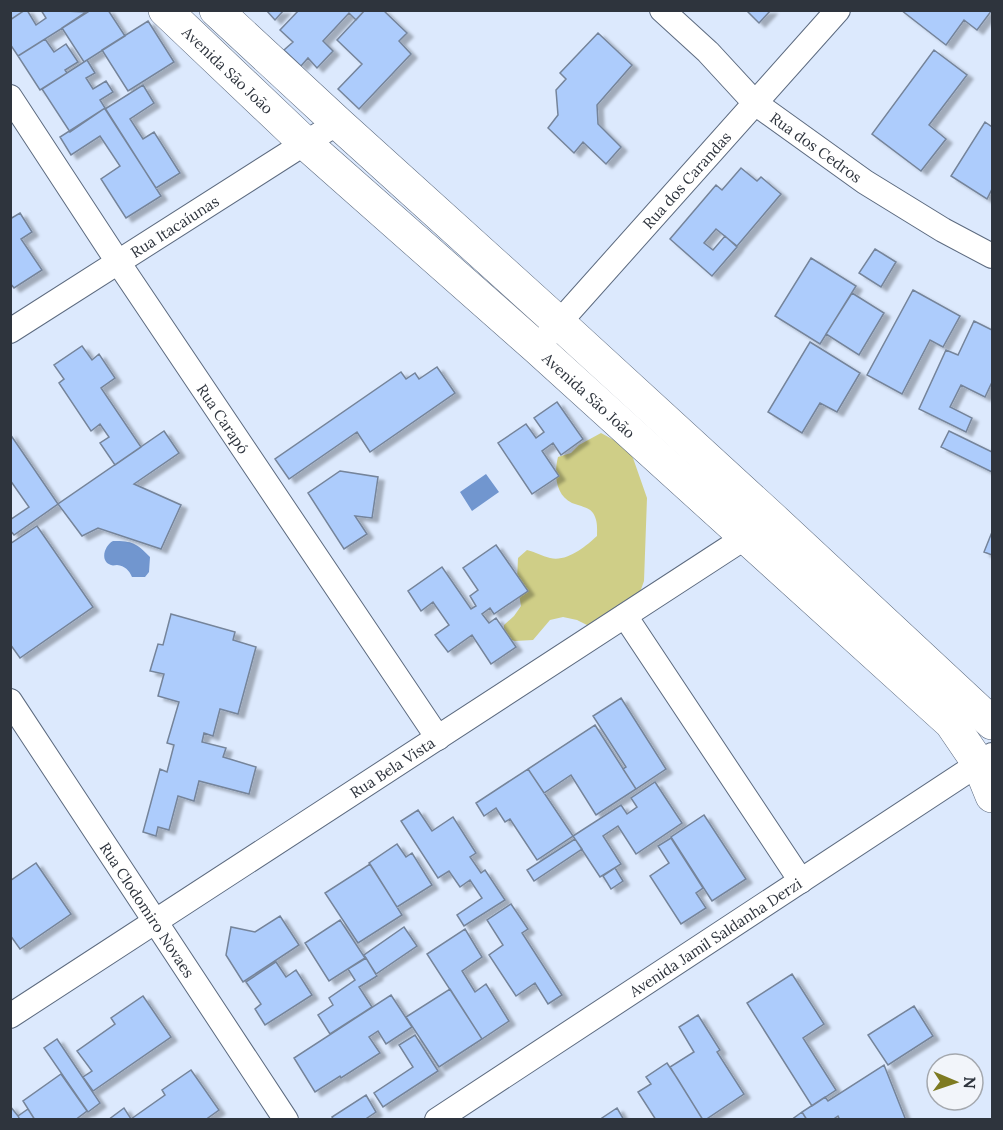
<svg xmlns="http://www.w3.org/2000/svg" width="1003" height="1130" font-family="Lora,serif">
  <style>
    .green { fill: #cfce87 }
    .water { fill: #7196cf }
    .building { fill: #adccfc; stroke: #75849a; stroke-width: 1.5; filter: url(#shadow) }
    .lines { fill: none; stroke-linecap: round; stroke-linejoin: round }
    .street-casing { stroke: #5c6a7f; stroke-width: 26 }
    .secondary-casing { stroke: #5c6a7f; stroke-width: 34 }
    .street { stroke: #fff; stroke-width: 24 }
    .secondary { stroke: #fff; stroke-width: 33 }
    .labels { text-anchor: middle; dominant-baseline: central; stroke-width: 5; stroke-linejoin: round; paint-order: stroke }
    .street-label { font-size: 15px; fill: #2e343d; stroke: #f2f5fa }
  </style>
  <defs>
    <filter id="shadow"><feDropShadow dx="6" dy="4" stdDeviation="1.5" flood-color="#0004"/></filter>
  </defs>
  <rect width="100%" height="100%" fill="#dce9fd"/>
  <path class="green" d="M601 433 625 446 633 458 647 498 644 581 639 595 600 627 587 625 577 620 563 617 550 620 533 640 515 641 504 638V625L514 616 521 606 517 581 518 558 527 550C535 552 542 556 550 558 567 562 585 547 597 536 597 528 598 521 593 513 589 507 579 506 572 503 555 495 554 473 558 457L571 453 579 445Z"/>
  <path class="water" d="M486 474 499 492 472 511 460 492Z
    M113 541C133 541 136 543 150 557L149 572 145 577H132C129 570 125 566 117 565 115 565 113 566 111 565 99 561 105 545 113 541Z"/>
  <path class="building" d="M10 10H25L10 20Z
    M25 10H27L36 25 46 18 41 10 88 12 18 56 10 44V20Z
    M89 10H108L125 36 84 62 62 28Z
    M266 10H284L275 20Z
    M299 10H365L356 20 349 13 323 41 333 51 317 68 308 58 301 66 284 50 293 42 280 30Z
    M365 10H383L407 33 399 41 411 54 359 109 338 89 362 64 337 40Z
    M746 10H771L759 23Z
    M901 10H992L977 30 964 20 946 45Z
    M148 21 174 62 128 91 102 50Z
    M598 33 632 65 597 105 598 124 621 147 606 164 583 142 574 153 548 128 558 115 556 90 566 79 560 73Z
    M45 39 54 52 66 44 78 62 65 70 67 73 40 90 18 56Z
    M934 50 967 75 929 125 946 139 921 171 872 134Z
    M87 60 95 73 86 78 93 89 106 81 113 92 100 100 105 108 70 132 42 89Z
    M143 85 154 103 130 119 143 139 154 132 180 173 156 188 105 109Z
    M105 108 161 196 126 218 101 179 120 166 100 136 71 155 60 137Z
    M985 122 992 127V189L987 199 951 176Z
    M741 168 757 181 761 177 781 194 737 246 716 229 704 243 713 250 725 236 737 247 712 276 670 239 716 185 722 190Z
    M20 213 32 232 21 239 42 270 14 288 10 283V219Z
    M875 249 896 262 881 287 859 273Z
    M811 258 856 286 820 344 775 316Z
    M913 290 960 316 943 347 930 340 902 394 867 375Z
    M852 293 884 313 859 355 826 334Z
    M974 321 992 330V382L985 397 961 385 950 407 972 418 966 432 919 409 946 350 958 355Z
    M810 342 860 373 837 412 820 403 802 433 768 412Z
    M82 346 92 360 99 354 115 378 101 388 141 447 115 465 100 443 109 437 100 424 91 431 59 383 64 379 54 365Z
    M437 367 455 393 370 452 357 432 289 479 275 459 401 372 406 379 415 373 419 379Z
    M557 402 583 439 561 455 553 443 542 451 559 476 532 494 498 443 526 424 536 438 544 432 534 418Z
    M164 431 179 453 134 484 181 505 161 549 98 528 82 536 58 504Z
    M949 431 992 452V472L941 447Z
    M10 434 58 504 14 535 10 530V520L29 507 10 480Z
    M340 471 378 477 372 518 355 516 367 534 344 549 308 493Z
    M37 526 93 607 20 658 10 644V544Z
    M992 532V555L984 552Z
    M496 545 528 591 494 614 490 608 482 614 489 623 496 618 516 647 491 664 472 635 448 652 435 635 449 625 433 602 421 611 408 591 442 567 471 609 476 606 470 596 478 590 463 568Z
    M171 614 235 632 233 640 256 647 238 714 220 709 213 736 204 733 202 742 226 748 223 757 256 767 249 794 199 781 194 801 178 796 169 830 158 827 156 836 143 832 160 769 167 772 174 745 167 743 179 702 158 696 164 674 150 671 158 644 163 645Z
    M621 698 666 769 636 789 623 769 626 767 593 716Z
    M595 725 636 789 596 815 571 775 544 793 528 769Z
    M528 769 573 836 537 860 510 819 505 822 496 808 484 816 476 803Z
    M655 782 682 823 636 854 618 826 603 836 621 864 600 877 573 836 621 805 627 814 637 807 631 798Z
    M418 810 432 831 453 817 476 853 470 857 481 873 485 870 505 900 464 926 457 915 482 898 470 880 460 887 449 871 438 878 401 821Z
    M704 815 746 879 712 901 671 837Z
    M671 838 703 888 696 893 706 908 681 924 650 876 669 863 658 846Z
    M575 839 582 849 534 881 527 870Z
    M397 844 406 857 412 853 432 885 397 907 369 863Z
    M36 863 71 914 20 949 10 935V881Z
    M370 864 402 915 358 943 325 893Z
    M615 868 623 881 611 889 603 876Z
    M511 904 528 929 522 933 562 995 548 1004 535 983 516 996 489 955 503 945 487 920Z
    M280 916 299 945 243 982 226 955 231 927 255 932Z
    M340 920 365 958 329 981 305 943Z
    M404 927 417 946 376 974 364 955Z
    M465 929 482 957 462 971 475 992 486 984 509 1021 482 1039 427 954Z
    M366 958 377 976 359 987 372 1007 330 1034 318 1015 333 1005 329 998 355 980 348 969Z
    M276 962 286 977 296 970 312 995 265 1025 255 1009 261 1004 246 982Z
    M792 974 824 1024 803 1038 836 1090 812 1106 747 1003Z
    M450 989 482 1039 439 1067 406 1017Z
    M391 995 412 1027 386 1044 378 1031 369 1037 380 1053 341 1078 340 1076 315 1092 294 1058Z
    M143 996 171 1037 93 1091 83 1077 92 1071 77 1051 115 1024 111 1018Z
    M914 1006 933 1036 888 1065 868 1035Z
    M698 1015 720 1050 717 1052 744 1094 705 1120H703L670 1067 694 1052 679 1027Z
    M415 1035 438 1071 383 1107 374 1093 413 1067 399 1045Z
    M57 1039 100 1103 88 1112 44 1048Z
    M667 1063 677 1078 703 1120H656L638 1092 651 1084 646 1077Z
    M884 1065 905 1118 902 1120H840L838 1116 832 1120H807L802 1112 825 1097 828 1101Z
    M191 1070 219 1110 205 1120H108L124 1108 131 1119 165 1095 162 1090Z
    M61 1074 87 1111 75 1120H35L23 1101Z
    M366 1095 376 1112 364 1120H334L332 1117Z
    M10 1106 18 1116 20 1120H10Z
    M617 1108 624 1120H599Z
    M28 1109 35 1120H20L18 1116Z
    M802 1112 807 1120H791Z"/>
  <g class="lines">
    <defs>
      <g id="street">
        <path id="s1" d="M662 10 708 52 755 103 865 182 943 230 992 256"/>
        <path id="s2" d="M10 97 118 262 438 738"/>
        <path id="s3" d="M10 331 305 143 338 123"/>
        <path id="s4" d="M548 335 838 10"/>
        <path d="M625 616 801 881"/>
        <path id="s5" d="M10 701 286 1120"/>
        <path id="s6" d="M10 1016 758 529"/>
        <path id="s7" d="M437 1120 992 755"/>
      </g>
      <g id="secondary">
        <path id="s8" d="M165 10 305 143 536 347 951 723 979 764 992 796"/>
        <path d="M216 10 338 123 558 322 774 520 992 723"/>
      </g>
    </defs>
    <use href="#street" class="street-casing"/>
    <use href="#secondary" class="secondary-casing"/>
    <use href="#street" class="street"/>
    <use href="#secondary" class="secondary"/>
  </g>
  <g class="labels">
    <g class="street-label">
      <text stroke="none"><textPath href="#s8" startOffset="87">Avenida São João</textPath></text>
      <text stroke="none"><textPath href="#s1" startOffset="207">Rua dos Cedros</textPath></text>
      <text stroke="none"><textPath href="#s4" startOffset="208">Rua dos Carandas</textPath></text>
      <text stroke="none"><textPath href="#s3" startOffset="195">Rua Itacaíunas</textPath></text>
      <text stroke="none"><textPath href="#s8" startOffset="573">Avenida São João</textPath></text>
      <text stroke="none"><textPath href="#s2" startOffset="386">Rua Carapó</textPath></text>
      <text stroke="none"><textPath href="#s6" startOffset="456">Rua Bela Vista</textPath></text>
      <text stroke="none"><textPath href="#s5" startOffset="250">Rua Clodomiro Novaes</textPath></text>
      <text stroke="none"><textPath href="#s7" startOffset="333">Avenida Jamil Saldanha Derzi</textPath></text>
    </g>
  </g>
  <rect width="1003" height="1130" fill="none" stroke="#2e343d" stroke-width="24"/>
  <g transform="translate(955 1082) rotate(92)"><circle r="28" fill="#f2f5fa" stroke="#a4a8ae" stroke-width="1.5"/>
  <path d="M0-4.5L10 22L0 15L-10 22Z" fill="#7e7b22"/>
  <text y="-9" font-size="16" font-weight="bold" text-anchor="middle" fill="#2e343d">N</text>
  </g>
</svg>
